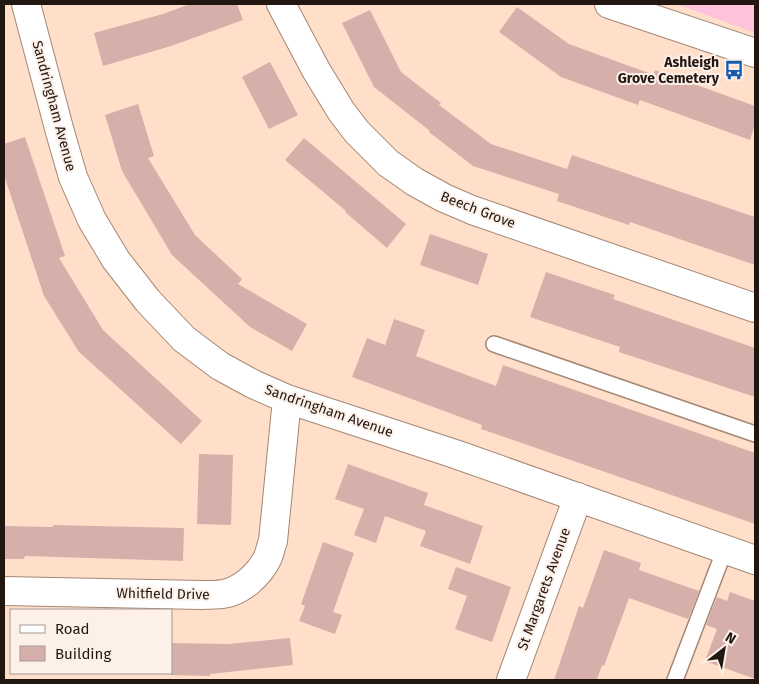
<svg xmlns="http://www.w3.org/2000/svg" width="759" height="684" font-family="'Fira Sans',sans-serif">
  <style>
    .green { fill: #fcc3da }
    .building { fill: #d6afab }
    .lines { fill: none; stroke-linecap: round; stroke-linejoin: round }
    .service-casing { stroke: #a48773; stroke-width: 18 }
    .minor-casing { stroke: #a48773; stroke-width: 30 }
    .tertiary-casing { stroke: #a48773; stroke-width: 30 }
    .service { stroke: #fff; stroke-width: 15 }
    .minor { stroke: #fff; stroke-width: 28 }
    .tertiary { stroke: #fff; stroke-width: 28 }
    .labels { text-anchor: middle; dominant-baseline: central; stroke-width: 4; stroke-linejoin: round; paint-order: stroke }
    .poi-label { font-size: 14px; font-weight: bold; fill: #221710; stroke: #fdf0e8; text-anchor: end }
    .street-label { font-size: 14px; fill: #221710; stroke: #fdf0e8 }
  </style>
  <rect width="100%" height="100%" fill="#ffdfc9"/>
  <path class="green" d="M677 4H755V33Z"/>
  <path class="building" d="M190 4H237L243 20 171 46 103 66 94 33 163 14Z
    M517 7 569 44 654 75 655 70 755 106V124L750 140 640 100 638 105 561 77 499 32Z
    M370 10 401 72 441 103 439 105 491 144 567 169 572 155 755 217V265L630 222 629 225 557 201 559 194 473 166 429 132 430 131 374 87 342 23Z
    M270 62 298 115 269 129 242 77Z
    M138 104 154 156 148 158 195 235 242 279 238 284 307 324 292 351 250 327 172 255 122 171 105 115Z
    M25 137 65 256 59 258 103 330 202 421 181 444 79 352 44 296 4 175V144Z
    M304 138 406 224 387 248 345 212 346 211 285 160Z
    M430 234 488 254 478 285 420 265Z
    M546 272 615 295 613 299 755 348V397L619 352 620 347 530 317Z
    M394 319 425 330 416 356 496 386 503 365 755 453V524L481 429 482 425 352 377 367 338 385 345Z
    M199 454 233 455 231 525 197 524Z
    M348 464 428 493 424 505 483 526 470 564 420 546 426 531 385 516 376 543 354 535 364 509 335 499Z
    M53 525 184 528 183 561 25 556 24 559H4V526L53 527Z
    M323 542 354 553 333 612 342 615 335 634 299 621 305 606 301 604Z
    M604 550 641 563 639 570 699 591 688 619 629 598 604 666 602 665 597 680H554L579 606 583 608Z
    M456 567 511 587 492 642 455 629 467 596 448 589Z
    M730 592 755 601V679L705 661 717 629 706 625 717 597 727 601Z
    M290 638 293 665 210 674V676L171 675V643L228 644Z"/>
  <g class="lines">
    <defs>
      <path id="service" d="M494 344 755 434
        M675 680 725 549"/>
      <path id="minor" d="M26 4 60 132 73 177 92 220 116 260 148 301 184 339 220 366 253 384 287 399 455 454 755 560
        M281 4 316 70 341 111 357 132 388 163 415 182 444 198 472 210 755 308
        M4 591 202 595C209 595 216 595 223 594 242 591 260 574 268 557 270 552 271 546 273 541L287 399
        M511 680 578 497"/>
      <path id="tertiary" d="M609 4 755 53"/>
    </defs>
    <use href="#service" class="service-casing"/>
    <use href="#minor" class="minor-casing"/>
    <use href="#tertiary" class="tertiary-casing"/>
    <use href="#service" class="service"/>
    <use href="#minor" class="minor"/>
    <use href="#tertiary" class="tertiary"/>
  </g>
  <defs>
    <symbol id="bus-bare" viewBox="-9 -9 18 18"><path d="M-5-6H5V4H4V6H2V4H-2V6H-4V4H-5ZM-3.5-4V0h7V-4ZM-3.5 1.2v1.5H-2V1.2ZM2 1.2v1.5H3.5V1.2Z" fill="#165bab" stroke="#fdf0e8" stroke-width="2.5" paint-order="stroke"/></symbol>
  </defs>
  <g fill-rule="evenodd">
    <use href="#bus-bare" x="720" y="56" width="28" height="28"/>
  </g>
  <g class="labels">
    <g class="poi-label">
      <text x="719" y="62">Ashleigh<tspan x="719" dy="16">Grove Cemetery</tspan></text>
    </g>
    <g class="street-label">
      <text transform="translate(54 106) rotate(75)">Sandringham Avenue</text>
      <text transform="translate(478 210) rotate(21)">Beech Grove</text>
      <text transform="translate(329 411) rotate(19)">Sandringham Avenue</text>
      <text transform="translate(544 589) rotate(-70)">St Margarets Avenue</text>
      <text transform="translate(163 594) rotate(1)">Whitfield Drive</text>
    </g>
  </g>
  <rect width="759" height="684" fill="none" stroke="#221710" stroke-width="10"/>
  <rect x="10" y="609" width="162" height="65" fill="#fdf0e8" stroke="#a59992"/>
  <rect x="20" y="625" width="25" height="8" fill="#ffffff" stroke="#a59992"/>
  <text x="55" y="634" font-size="15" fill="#221710">Road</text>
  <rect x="20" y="646" width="25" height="15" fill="#d6afab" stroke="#a59992"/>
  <text x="55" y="659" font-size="15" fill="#221710">Building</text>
  <g transform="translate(724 649) rotate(31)" stroke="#fdf0e8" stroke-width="4" paint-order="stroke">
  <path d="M0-4L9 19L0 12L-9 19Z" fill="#221710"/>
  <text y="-8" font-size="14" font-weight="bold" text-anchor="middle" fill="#221710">N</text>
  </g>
</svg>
